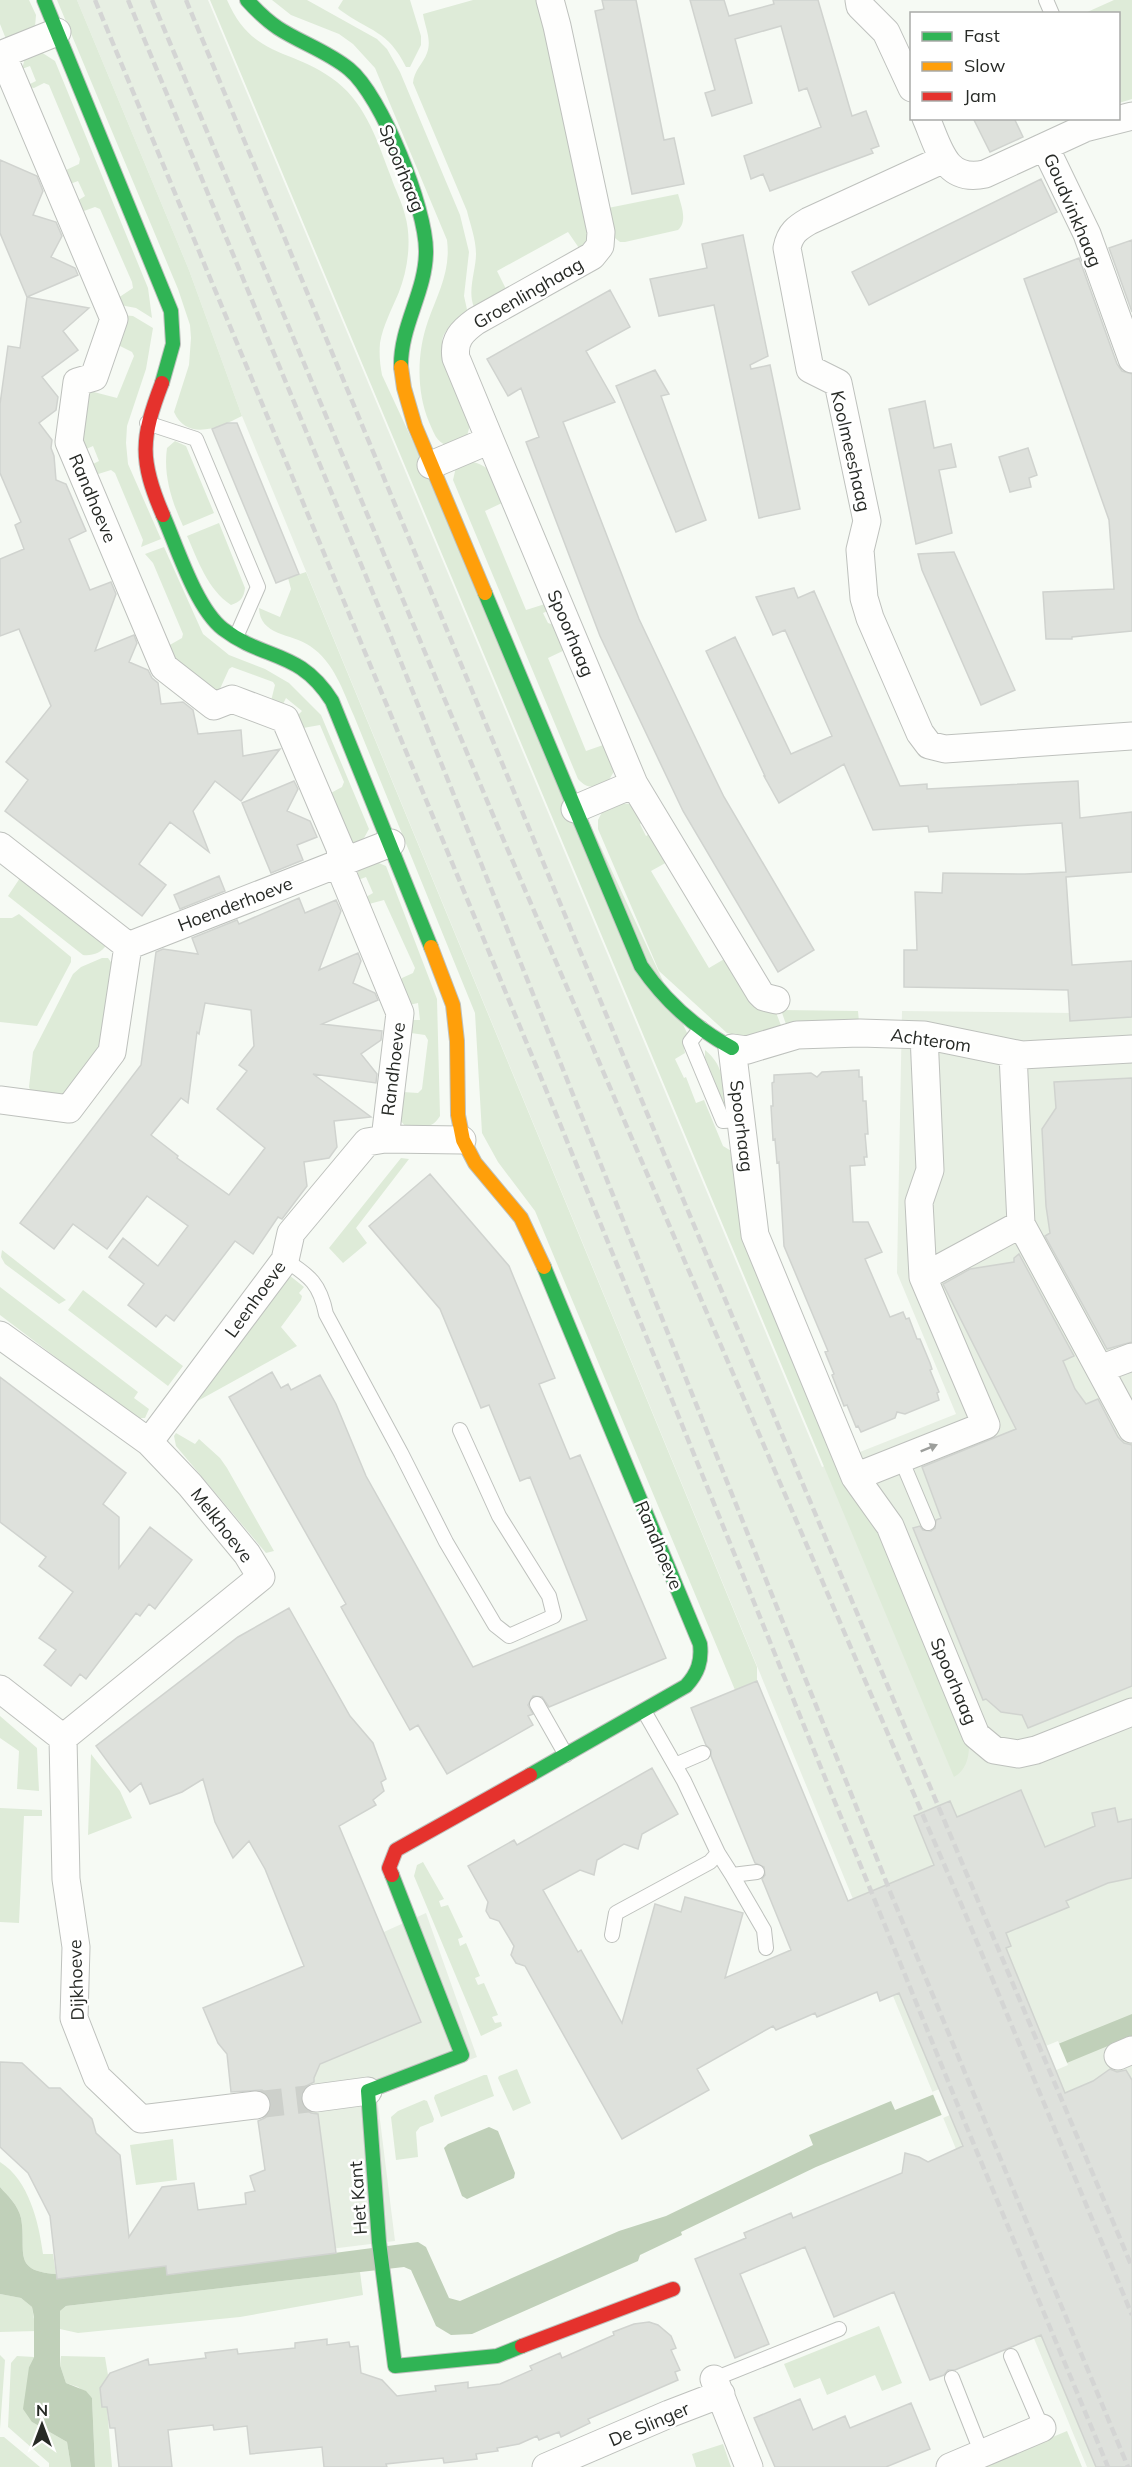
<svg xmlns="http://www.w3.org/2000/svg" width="1132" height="2467" font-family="Mulish,sans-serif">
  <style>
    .built { fill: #e7efe3 }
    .green { fill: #deebd8 }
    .water { fill: #c0d0b9 }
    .pier { fill: #f6faf4 }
    .building { fill: #dee1dc; stroke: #d0d3cf; stroke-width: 1.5; fill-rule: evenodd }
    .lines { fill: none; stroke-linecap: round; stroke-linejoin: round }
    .street-tunnel { stroke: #cdd0cb; stroke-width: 27; stroke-dasharray: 27 14; stroke-linecap: butt }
    .lane-casing { stroke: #bec1bd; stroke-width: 16 }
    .street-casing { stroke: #bec1bd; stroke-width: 29 }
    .fast-casing { stroke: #bec1bd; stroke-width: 16 }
    .slow-casing { stroke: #bec1bd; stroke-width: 16 }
    .jam-casing { stroke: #bec1bd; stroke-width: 16 }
    .lane { stroke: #fefefd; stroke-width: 14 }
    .street { stroke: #fefefd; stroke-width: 27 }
    .fast { stroke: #30b455; stroke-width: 14 }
    .slow { stroke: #ff9f0a; stroke-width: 14 }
    .jam { stroke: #e5322d; stroke-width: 14 }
    .rail { stroke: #d4d5d4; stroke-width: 4.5; stroke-dasharray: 9 4.5; stroke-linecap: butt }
    .oneway { fill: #9d9f9c }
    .labels { text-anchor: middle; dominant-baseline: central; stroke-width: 5; stroke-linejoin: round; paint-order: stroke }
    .street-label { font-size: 18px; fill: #272a26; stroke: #fff }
  </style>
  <rect width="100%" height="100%" fill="#f6faf4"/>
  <path class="built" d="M77 0H208L822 1467 956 1414 897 1273 902 1011 1073 1013 1132 975V2467H1087L242 416 189 270Z
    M426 1913 477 2057 377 2096 395 2241 298 2253 257 1989Z"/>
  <path class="green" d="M0 0H29L36 15 35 27 8 44 0 24Z
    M57 0H77L189 270 242 416C221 427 187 442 174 412L189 365 191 338 190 325 178 289Z
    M210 0H227C253 60 293 47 337 82 367 106 378 143 391 177 395 189 402 202 405 215 412 239 408 269 399 292 392 309 383 325 380 343 379 355 380 364 382 375L688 1035 684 1048 685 1053 675 1059 684 1078 686 1077 696 1103 704 1100 723 1146 733 1152 749 1256 849 1493 882 1535 969 1746C969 1759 965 1771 954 1777Z
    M272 0H307L377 39 387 49 400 72 460 215 469 252 464 296 468 314C457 321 443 328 442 342L470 411 471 421 467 436 448 446C436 442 434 433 429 422 416 391 417 352 428 321 438 293 451 271 447 240L375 68 353 44 339 34 291 15Z
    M343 0H410L421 36V45L410 67H406C388 30 370 32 340 10L338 8Z
    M473 0H540L590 228 588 241 579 248 568 232 497 271 506 289 474 307C467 291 476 270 476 254 476 239 470 224 467 211L413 83C414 70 423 64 427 53 432 40 425 27 423 14Z
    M1114 0H1132V99L1119 103 1118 14 1085 13Z
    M41 52 55 61 148 288 152 318 136 308 120 305 118 298 133 288 132 282 100 209 95 207 84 211 77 201 85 196 78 181 70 184 65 173 66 170 79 164 80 159 49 85 44 83 34 88 29 87 28 85 36 81 30 66 22 69 25 58Z
    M678 194C681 205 688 221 678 230L625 242H620L615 238 608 208Z
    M122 315 133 316 153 328 146 369 127 426 126 443 128 464 161 539 141 547 143 540 115 473 111 470 95 475 91 465 99 461 93 446 84 450 80 440 85 396 90 391 117 398 134 356 132 352 118 345Z
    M175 441 186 446 214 513 183 526C172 502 163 475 167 448Z
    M473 462C497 469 496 481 504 502L485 511 526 610 545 604 552 609 543 613 548 623 551 624 557 621 567 649 548 658 586 751 606 744 615 770 607 783C594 787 588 790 578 779L453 480 456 467 461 463Z
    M219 523 245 588C244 598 240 602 231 605 207 589 198 560 187 536Z
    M164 547 203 634 229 655 265 669 289 683 321 715 369 829 364 838 356 844 351 842 329 794 342 787 344 782 320 725 303 728 296 717 302 711 286 698 282 706 271 701 275 685 273 682 232 667 229 669 219 691 215 692 174 660 168 646 182 638 183 634 153 563 145 554Z
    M306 572 757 1667V1681L735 1690 535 1211 498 1162 482 1133 475 1013 354 716C343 691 334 662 310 646 291 633 260 636 259 608L280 617 291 589 288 578Z
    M620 803 630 804 648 819 640 824 646 836 655 831 669 861 651 871 709 968 726 958 775 1010 782 1028C762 1034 748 1039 727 1033L659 971 598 829V820L603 810Z
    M374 861 386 866 437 999 440 1116C432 1129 422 1128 408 1129L398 1118 403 1092 418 1093 422 1089 428 1040 425 1035 411 1033 410 1020H420L418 1003 409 1005 400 982 402 978 413 973 415 968 384 900 369 904 366 897 373 893 366 877 358 880V868Z
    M20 878 106 945C102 953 92 956 83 955L8 896Z
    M19 914 71 957V962L37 1026 0 1022V918H12Z
    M102 958H108L113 965 103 1045 65 1095 31 1092 29 1087 33 1052 73 974 81 967Z
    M781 1010 858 1011 859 1022 787 1027Z
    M705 1050C726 1067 723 1087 727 1112L705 1058Z
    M401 1158 409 1159 356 1228 367 1243 343 1263 329 1248Z
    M2 1250 66 1300 59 1304 5 1264 1 1257Z
    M289 1275 304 1287 299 1293 302 1296 301 1300 281 1327 297 1346 194 1403Z
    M0 1287 138 1392 134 1398 149 1409 145 1418H136L0 1315Z
    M83 1290 183 1366 168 1386 68 1310Z
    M176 1433 195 1444 199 1439 220 1458 227 1468 274 1551 266 1553 176 1446 174 1436Z
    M0 1716 37 1748 39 1791 17 1789 19 1751 0 1738Z
    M91 1754 120 1791 132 1818 88 1835Z
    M0 1808 42 1810V1816H24L19 1923 0 1922Z
    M423 1862 444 1899 439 1901 441 1907 448 1905 463 1937 458 1939 460 1946 466 1943 480 1976 475 1978 478 1985 484 1983 498 2015 492 2017 495 2023 501 2022 502 2026 481 2036 414 1876 417 1865Z
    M517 2069 531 2103 513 2111 498 2078 499 2076Z
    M484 2075H487L494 2096 441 2117 434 2098 435 2095Z
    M424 2100 427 2101 434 2119 433 2122 420 2127 416 2132 418 2157 396 2160 391 2117 398 2111Z
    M173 2139 177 2180 136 2185 130 2145Z
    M0 2162C29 2180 39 2223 43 2254H53L56 2274C11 2271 27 2251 21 2218 18 2205 8 2196 0 2187Z
    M360 2272 363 2295 240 2317 78 2333 60 2329V2311L66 2306Z
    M0 2294 21 2298 32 2307 36 2331 0 2332Z
    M879 2326 902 2383 882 2391 875 2375 827 2395 820 2378 794 2388 784 2364Z
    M0 2355 5 2360 0 2429Z
    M17 2356 34 2357 29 2367 32 2422 67 2442 71 2467H49V2463L8 2427 11 2363Z
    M61 2356 105 2357 108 2375 105 2383 112 2467H95L92 2398 78 2387 66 2383 60 2365Z
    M1067 2431 1082 2467H981Z
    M0 2437H4L40 2467H0Z
    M723 2444 731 2467H696L692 2454Z"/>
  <path class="water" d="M1132 2014V2036L816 2167 681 2232 682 2235 640 2255 638 2261 472 2334 451 2335 436 2326 411 2270 404 2267 66 2306 60 2311V2365L66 2383 86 2391 92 2398 95 2467H71L67 2442 32 2422 23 2409 29 2367 34 2357V2317L32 2307 21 2298 0 2294V2187C8 2196 18 2205 21 2218 27 2251 11 2271 56 2274L57 2279 166 2266 167 2275 418 2242 426 2247 449 2298 460 2301 619 2231 666 2216 813 2145 809 2135 891 2101 895 2110Z
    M489 2127 498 2131 515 2173 514 2178 467 2199 462 2196 444 2148 448 2144Z"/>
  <path class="pier" d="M1058 2041 1068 2065 943 2118 932 2092Z"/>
  <path class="building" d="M602 0H636L664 140 674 138 684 184 632 194 595 11 604 9Z
    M690 0H724L729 16 774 4 773 0H818L852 116 866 111 879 146 871 149 873 153 770 191 763 174 751 179 744 156 821 127 807 88 799 91 781 26 735 39 752 103 712 116 705 93 715 90Z
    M973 118H1014L1023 137 990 152Z
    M0 160 37 176 43 191 33 215 56 222 62 236 51 257 75 268 78 275 27 297 0 233Z
    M1041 179 1057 212 869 305 852 272Z
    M743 235 768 356 750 365 751 369 770 365 800 509 759 518 714 305 659 316 650 279 707 268 702 244Z
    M1132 240V312L1109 248Z
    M1079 258 1117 364 1122 371 1132 374V631L1072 637V639H1046L1043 592 1114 589 1109 520 1024 279Z
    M610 290 630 327 586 351 615 402 563 422 639 619 705 758 724 797 814 950 778 972 683 811 600 636 526 442 539 437 521 388 508 396 487 359Z
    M27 297 89 308 63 331 78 350 42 377 58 397 56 410 39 423 52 440 51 448 54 456 56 480 66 484 86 531 69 539 90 590 111 582 116 594 95 651 134 635 137 643 129 662 148 670 152 678 158 683 161 704 183 702 193 710 198 734 241 730 243 756 280 749 241 801 215 781 193 811 209 852 170 822 139 864 166 885 142 916 5 811 28 780 6 762 51 706 19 629 0 636V559L24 549 15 525 21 522 0 473V404L8 346 20 348Z
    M655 370 669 394 661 396 706 520 676 532 616 386Z
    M925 401 934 448 951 444 956 467 939 470 952 533 916 544 889 409Z
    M227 423H237L299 574 276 583 212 429Z
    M1028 448 1037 475 1029 478 1031 487 1010 492 999 457Z
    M954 552 1015 690 981 705 922 570 918 554Z
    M794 588 798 598 814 591 900 786 927 784V789L1078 781 1080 818 1132 812V872L1066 877 1072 965 1132 961V1017L1070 1021 1068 990 904 987V950H917L915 892 942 893 943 873 1025 874 1066 872 1062 823 929 832 928 826 873 830 844 764 779 803 764 776H765L706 651 735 637 791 754 832 736 785 630 773 635 756 597Z
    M294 781 298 789 287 811 310 821 317 837 297 845 303 860 271 873 242 803Z
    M219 876 225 891 180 909 174 895Z
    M299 898 305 913 336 900 341 911 319 970 358 953 361 961 353 983 375 993 378 1000 322 1024 382 1031 381 1040 361 1054 377 1074 376 1083 313 1074 371 1117 334 1121 337 1147 329 1158 304 1162 307 1186 282 1219 278 1217 253 1254 235 1241 174 1321 166 1315 156 1327 128 1305 144 1284 109 1257 123 1238 158 1266 188 1226 147 1196 107 1249 73 1224 54 1249 20 1223 141 1065 156 952 163 949 198 954 192 938 237 920 239 924ZM205 1003 251 1010 254 1046 239 1065 247 1071 217 1109 265 1148 229 1195 177 1158 178 1156 151 1135 181 1098 188 1103 197 1032 199 1034Z
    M859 1070V1077H862L863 1101H866L868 1134H865L867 1157H864L865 1165 850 1166 853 1222H868L882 1252 865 1259 890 1317 903 1312 906 1319 909 1318 917 1339H920L930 1363 932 1369 930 1370 939 1392 937 1393 939 1400 905 1414 897 1412 895 1418 861 1432 858 1426 856 1427 847 1405 844 1406 832 1375 834 1374 825 1352 828 1351 784 1246 779 1162 777 1163 775 1139 773 1140 771 1106H773L772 1083 774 1082V1075L811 1073 817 1077 822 1072Z
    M1132 1078V1342L1107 1349 1045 1236 1050 1233 1046 1206 1042 1129 1056 1108 1054 1082Z
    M430 1174 509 1266 555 1378 539 1384 570 1459 580 1455 666 1658 549 1707 542 1697 533 1696 528 1705 533 1714 528 1716 533 1725 447 1774 418 1725 410 1730 341 1607 346 1604 229 1397 272 1372 281 1388 288 1384 291 1390 320 1375 336 1404 366 1476 473 1667 587 1620 530 1477 520 1481 489 1405 481 1408 440 1309 369 1226Z
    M1019 1254 1074 1356 1063 1361 1075 1389 1086 1404 1098 1399 1118 1437 1124 1443 1132 1445V1686L1028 1728 1022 1715 1001 1712 986 1699 983 1700 913 1528 920 1526 923 1530 931 1531 935 1528 936 1520 941 1518 922 1467 1016 1429 943 1284 970 1269 1014 1262V1258Z
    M0 1377 126 1473 103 1504 119 1517V1568L150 1527 192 1560 155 1609 149 1604 140 1616 136 1613 86 1679 80 1674 71 1686 44 1665 56 1650 39 1638 73 1592 39 1566 46 1557 0 1522Z
    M289 1608 350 1716 373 1743 386 1779 381 1782 384 1791 373 1800 376 1805 339 1826 421 2022 320 2064 314 2078V2082L306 2086 301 2093V2101L304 2108 311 2113 318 2114 336 2253 167 2275 166 2266 57 2279 50 2216 28 2173 0 2147V2062L22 2063 49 2088H60L92 2119 96 2133 120 2155 129 2237 162 2187 194 2183 198 2210 246 2204 245 2193 255 2191 250 2176 265 2170 258 2121 265 2118 270 2112 271 2103 268 2095 262 2090 231 2092 227 2054 218 2043 203 2008 304 1966 265 1869 249 1841 233 1858 215 1822 203 1779 182 1792 150 1804 141 1783 130 1792 96 1746 238 1637Z
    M757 1681 848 1901 934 1865 914 1816 950 1801 957 1817 1021 1790 1045 1847 1095 1826 1092 1813 1115 1808 1118 1822 1132 1819V1878L1108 1883 1066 1901 1069 1907 1006 1933 1011 1946 1006 1948 1065 2093 1093 2081 1110 2069 1117 2072 1126 2070 1132 2080V2467H1096L1041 2335 955 2370H948L944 2375 930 2380 894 2292 834 2317 805 2247 740 2274 769 2344 735 2358 695 2259 746 2238 744 2233 791 2213 793 2218 902 2173 905 2153 919 2157 928 2162 963 2146 899 1993 880 2001 877 1992 817 2017 815 2013 776 2030 773 2026 697 2069 709 2090 622 2139 525 1966 516 1963 511 1955 514 1946 499 1921 490 1918 486 1911 488 1902 468 1866 514 1840 517 1845 652 1768 678 1814 642 1834 638 1849 624 1844 597 1860 594 1875 580 1870 543 1890 578 1952 581 1950 622 2023 655 1904 681 1912 685 1897 743 1913 725 1978 791 1950 762 1879 765 1875 764 1867 755 1863 711 1756V1750L706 1745 691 1708Z
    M649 2322 658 2325 671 2336 676 2348 671 2350 680 2370 675 2372 678 2380 588 2419 590 2423 561 2437 559 2432 539 2440 537 2436 519 2444 497 2448 498 2451 476 2454 477 2459 444 2463 443 2458 386 2464 387 2467H324L322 2447 250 2454 247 2426 214 2430 213 2425 168 2430 172 2467H119L115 2428H110L107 2407H102L100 2388 110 2373 148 2359 149 2365 206 2358 205 2353 237 2349 238 2354 295 2348V2343L327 2339V2345L349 2342 350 2347 358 2346 361 2373 382 2380 397 2396 436 2391 435 2386 468 2382V2388L500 2384 532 2370 530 2366 560 2353 562 2358 614 2335 613 2332 634 2324Z
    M800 2399 813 2430 845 2416 850 2428 911 2403 930 2449 886 2467H775L754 2418Z"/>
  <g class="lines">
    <path class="street-tunnel" d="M256 2105 316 2098"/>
    <defs>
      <path id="lane" d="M1046 0 1052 14
        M147 423 196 439 258 587 236 637
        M701 1028 690 1042 723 1121 741 1120
        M285 1260C310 1276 320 1284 326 1314L401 1453 446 1542 495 1625 509 1636 554 1616 549 1596 499 1516 460 1430
        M901 1459 928 1523
        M537 1704 566 1755
        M675 1765 703 1753
        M718 1853 732 1875 757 1872
        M732 1875 764 1930 766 1948
        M612 1935 616 1913 710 1862 718 1853 684 1781 644 1711
        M1011 2356 1042 2428
        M952 2378 982 2454
        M714 2379 839 2329"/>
      <path id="street" d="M859 0 860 6 886 32 912 88
        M2 54 114 319 94 377 77 382 69 442 164 667 214 706 232 699 285 719 340 848 343 875 400 1013 385 1139
        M0 55 57 32
        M926 118C939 148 945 183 985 174L1085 128 1132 116
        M1045 147 1087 234 1132 359
        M944 159 809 221C797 228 790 233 787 248L810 369 838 383 867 521 860 550 864 598 870 618 920 733 929 745 945 749 1132 736
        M490 440 456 358C453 340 462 331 476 321L592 256 600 246 601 232 557 26 550 0
        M431 465 490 440 634 784 760 993 764 997 776 1000
        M575 809 634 784
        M0 846 128 946
        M1132 1049 1022 1055 924 1035 860 1033 797 1035 747 1050 732 1048 755 1235 855 1477 890 1526 976 1735 994 1750 1018 1754 1036 1750 1132 1712
        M1013 1054 1021 1224 1132 1429
        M0 1100 69 1109 112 1052 128 946 391 843
        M923 1277 1021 1224
        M0 1335 149 1442 190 1485 247 1554 261 1577 63 1738 0 1689
        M1100 1369 1132 1357
        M149 1442 285 1260 291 1233 367 1142 385 1139 462 1140
        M855 1477 986 1425 923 1277 919 1202 930 1170 924 1035
        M63 1738 66 1879 76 1947 74 2018 97 2077 141 2119 256 2105
        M1118 2056 1132 2050
        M316 2098 368 2091
        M714 2379 749 2467
        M546 2467 669 2414 721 2394
        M950 2467 1042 2428"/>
      <path id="fast" d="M44 0 171 311 173 344 162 383
        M247 0C256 10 266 20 278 28 301 43 327 51 349 69 382 96 426 208 426 251 426 292 400 326 401 367
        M163 515C177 547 196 608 223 629 265 661 299 649 332 701L431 947
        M485 593 641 966C665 1001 695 1028 732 1048
        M530 1775 686 1686C698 1673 702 1661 700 1644L544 1267
        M392 1875 462 2055 368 2091 379 2242 395 2366 497 2356 522 2346"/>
      <path id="slow" d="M401 367 404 388 415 426 485 593
        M431 947 453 1005 457 1041 458 1115 463 1140 475 1163 521 1218 544 1267"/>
      <path id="jam" d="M162 383C141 438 139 460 163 515
        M392 1875 389 1868 396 1850 530 1775
        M522 2346 673 2289"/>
    </defs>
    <use href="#lane" class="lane-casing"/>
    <use href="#street" class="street-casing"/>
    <use href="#fast" class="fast-casing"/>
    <use href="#slow" class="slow-casing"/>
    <use href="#jam" class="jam-casing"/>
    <use href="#lane" class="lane"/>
    <use href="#street" class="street"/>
    <use href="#fast" class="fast"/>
    <use href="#slow" class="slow"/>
    <use href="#jam" class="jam"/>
    <path class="rail" d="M95 0 554 1109 965 2123 1108 2467
      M128 0 389 632 891 1894 1128 2467
      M152 0 501 834 962 1906 1132 2315
      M186 0 659 1142 1132 2267"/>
  </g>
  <defs><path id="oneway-solid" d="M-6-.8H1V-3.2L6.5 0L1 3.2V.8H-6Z" transform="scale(1.5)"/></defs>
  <use class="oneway" href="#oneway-solid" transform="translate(929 1448) rotate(-22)"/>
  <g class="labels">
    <g class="street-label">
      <text transform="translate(402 168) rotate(68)">Spoorhaag</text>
      <text transform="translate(1073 210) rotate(67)">Goudvinkhaag</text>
      <text transform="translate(528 293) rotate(-30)">Groenlinghaag</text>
      <text transform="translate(851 451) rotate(77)">Koolmeeshaag</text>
      <text transform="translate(93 498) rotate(67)">Randhoeve</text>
      <text transform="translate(571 633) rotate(67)">Spoorhaag</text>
      <text transform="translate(235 904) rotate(-21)">Hoenderhoeve</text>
      <text transform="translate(931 1040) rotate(8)">Achterom</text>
      <text transform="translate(393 1069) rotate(-83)">Randhoeve</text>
      <text transform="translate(742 1126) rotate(83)">Spoorhaag</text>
      <text transform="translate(255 1299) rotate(-54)">Leenhoeve</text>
      <text transform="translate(222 1525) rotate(52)">Melkhoeve</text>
      <text transform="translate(659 1545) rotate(67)">Randhoeve</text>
      <text transform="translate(954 1681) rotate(67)">Spoorhaag</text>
      <text transform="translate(76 1980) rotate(-92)">Dijkhoeve</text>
      <text transform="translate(358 2198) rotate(-94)">Het Kant</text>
      <text transform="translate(649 2424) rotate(-23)">De Slinger</text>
    </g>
  </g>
  <rect x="910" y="12" width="210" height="108" fill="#ffffff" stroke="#a9aaa8" stroke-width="1.5"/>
  <rect x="922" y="32" width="30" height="9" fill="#30b455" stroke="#a9aaa8" stroke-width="1.5"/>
  <text x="964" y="42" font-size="18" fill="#272a26">Fast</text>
  <rect x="922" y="62" width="30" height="9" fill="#ff9f0a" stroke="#a9aaa8" stroke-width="1.5"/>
  <text x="964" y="72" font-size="18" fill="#272a26">Slow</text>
  <rect x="922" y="92" width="30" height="9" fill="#e5322d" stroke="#a9aaa8" stroke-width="1.5"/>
  <text x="964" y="102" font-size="18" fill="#272a26">Jam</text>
  <g transform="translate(42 2425)" stroke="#ffffff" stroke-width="4.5" paint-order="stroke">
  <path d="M0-4.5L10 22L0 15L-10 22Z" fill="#272a26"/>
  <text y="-9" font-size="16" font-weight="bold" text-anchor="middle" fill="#272a26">N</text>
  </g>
</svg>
